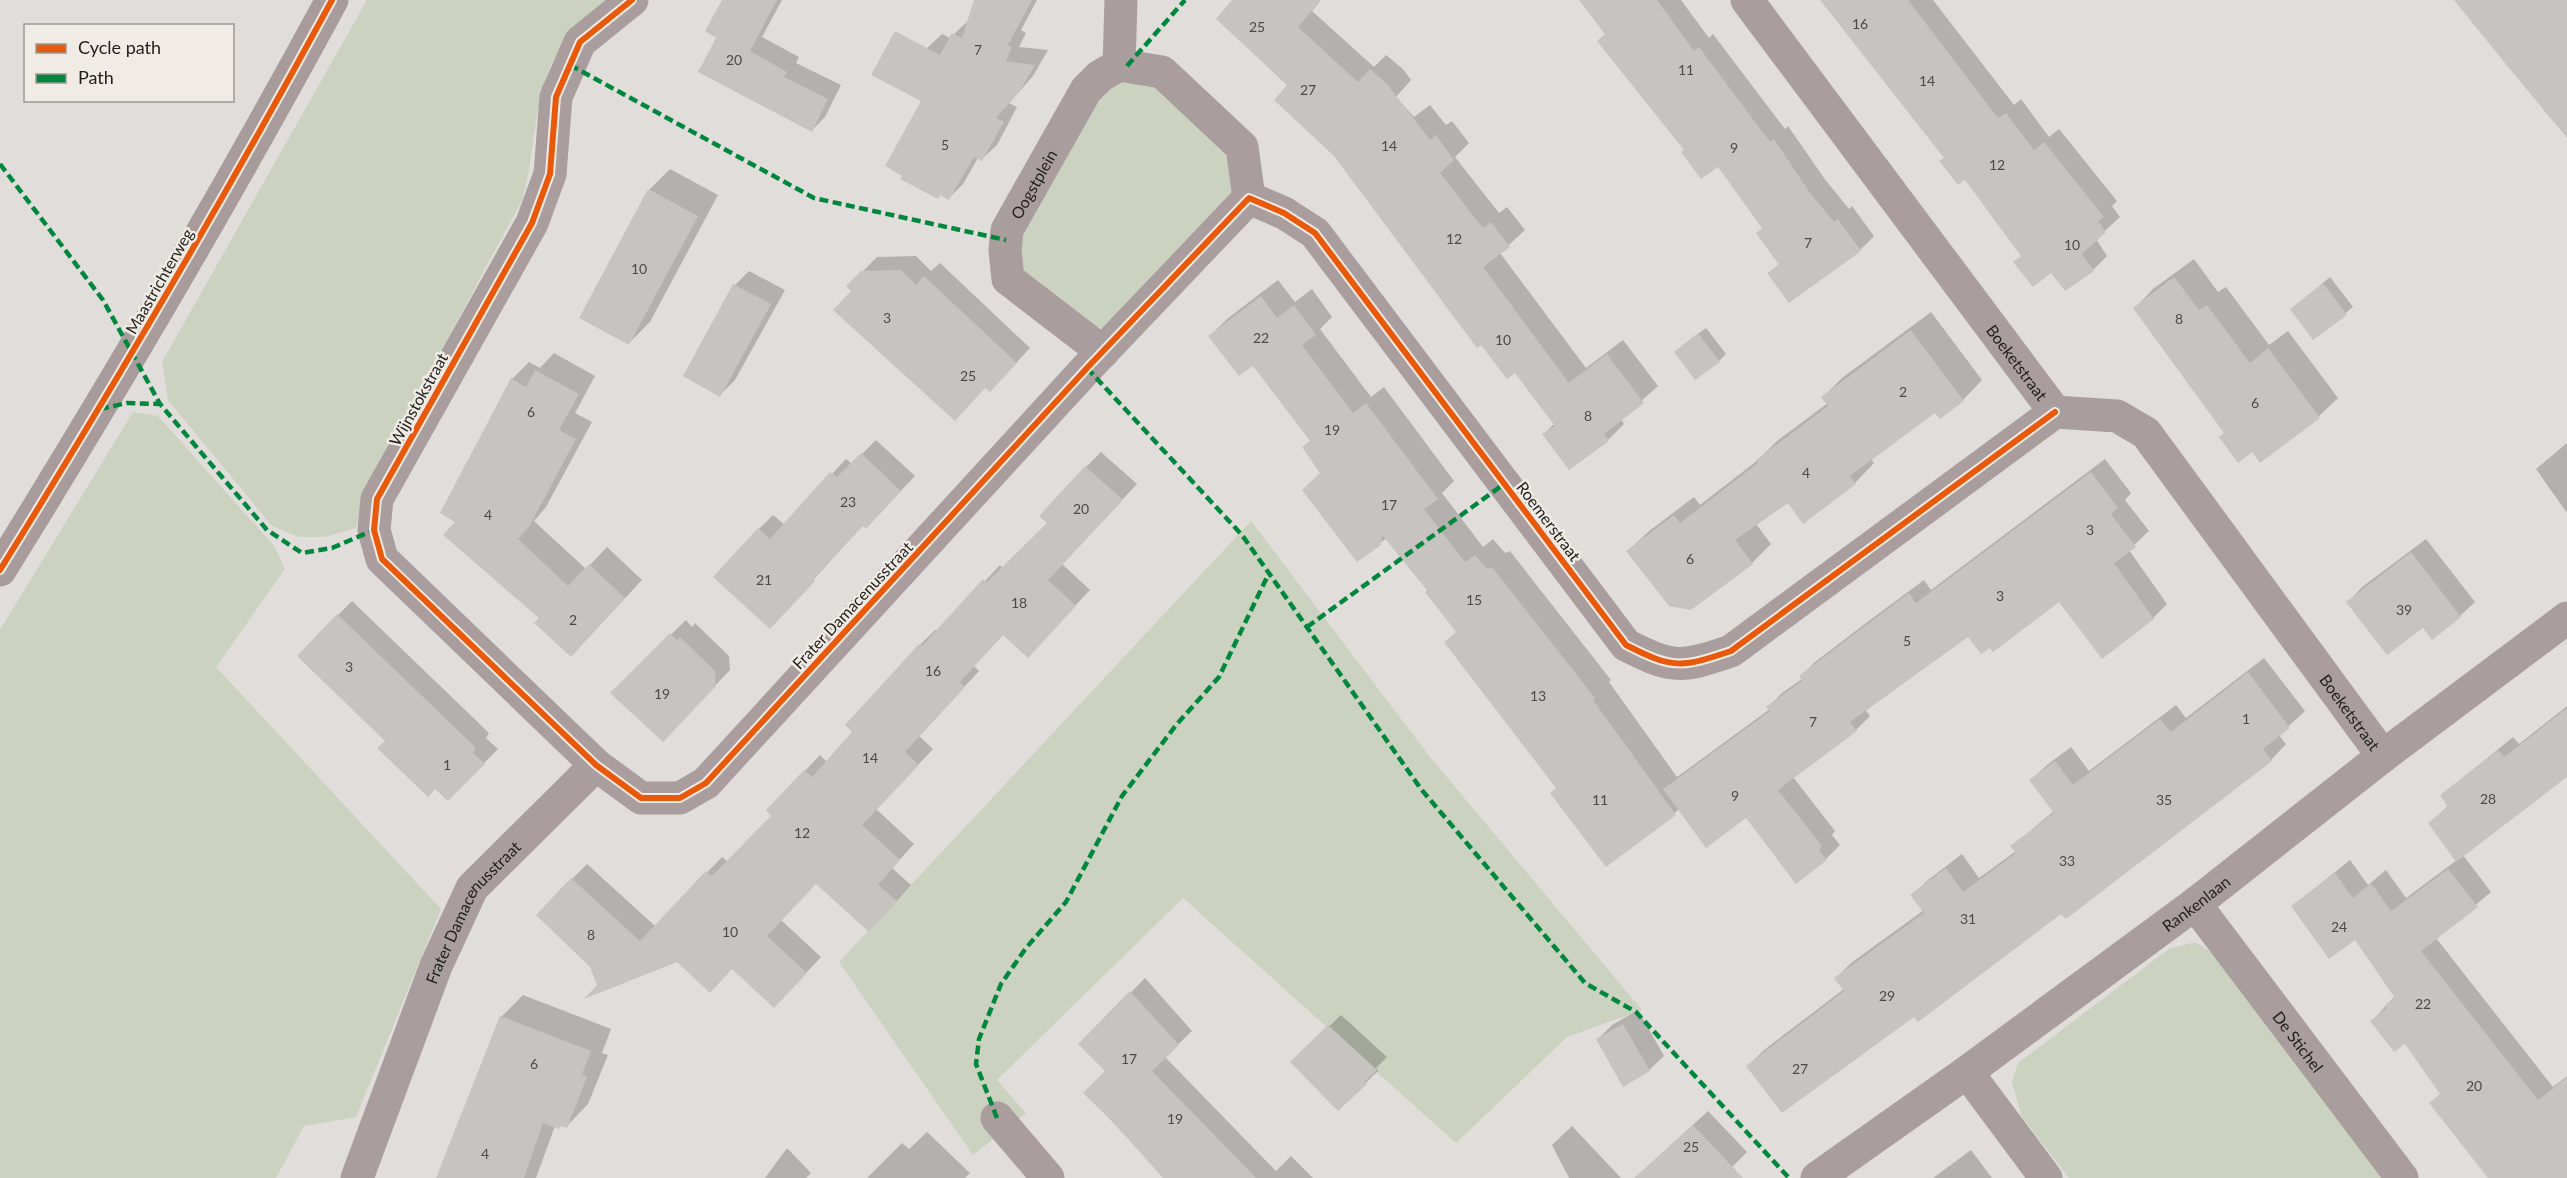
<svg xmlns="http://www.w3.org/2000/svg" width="2567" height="1178" font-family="Lato,sans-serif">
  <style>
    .green { fill: #cbd2c0 }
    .shadow { fill: #0003 }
    .building { fill: #c6c3c1 }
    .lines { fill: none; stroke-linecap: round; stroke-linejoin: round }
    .street { stroke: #a99d9d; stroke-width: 33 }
    .secondary { stroke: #a79c9b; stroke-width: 33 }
    .quiet { stroke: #00873e; stroke-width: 4.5; stroke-dasharray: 9 4.5; stroke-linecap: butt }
    .cycleway-casing { stroke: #f0ebe4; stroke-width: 10 }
    .cycleway { stroke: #e8590c; stroke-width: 6 }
    .labels { text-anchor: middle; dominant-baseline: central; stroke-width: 5; stroke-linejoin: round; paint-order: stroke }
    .number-label { font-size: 14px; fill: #4c4a47 }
    .street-label { font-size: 16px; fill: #1f1e1b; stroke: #f0ebe4 }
  </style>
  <rect width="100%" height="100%" fill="#e0ddda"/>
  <path class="green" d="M367 0H608C595 12 578 24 567 38 531 85 538 145 522 200L365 493 356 528 324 537H299L272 526 168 400 162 362Z
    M1142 75 1229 149 1237 180 1226 204 1111 326 1098 328 1024 275 1019 231 1104 82Z
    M133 412 158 416 274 546 285 569 216 667 441 909 356 1117 304 1126 276 1178H0V630Z
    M1251 521 1430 757 1642 1010 1567 1037 1456 1143 1183 898 997 1080 1026 1113 973 1155 839 962Z
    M2195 942 2222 959 2386 1178H2069L2022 1117 2012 1082 2018 1063 2169 949Z"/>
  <path class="shadow" d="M724 0H782L762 37 799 57 796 63 841 85 825 117 812 130 718 37Z
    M975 0H1037L1021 30 1026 33 1019 47 1048 50 1033 76 1009 103 1017 107 997 145 982 159 978 158 963 184 949 198 941 194 938 197 923 101 904 91 927 48 942 34 950 38 969 20Z
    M1236 0H1321L1312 11 1374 67 1386 55 1403 69 1411 80 1396 97 1414 117 1430 105 1446 125 1452 121 1469 143 1455 157 1499 213 1507 207 1525 230 1500 253 1586 368 1623 340 1658 386 1621 419 1624 424 1608 440 1544 434 1555 423 1290 85Z
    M1581 0H1681L1709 38 1713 34 1785 129 1788 126 1824 178 1849 209 1852 206 1874 236 1860 250 1769 274 1780 263 1764 227 1718 165 1686 149Z
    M1822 0H1933L2014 105 2021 99 2049 137 2059 129 2117 201 2112 206 2120 217 2096 239 2107 256 2093 270 2022 255 1965 178 1945 157Z
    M670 169 718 195 650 322 629 343 649 190Z
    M916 256 931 271 940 263 1030 348 1004 376 848 286 877 257Z
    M2194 259 2218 292 2226 287 2269 345 2288 331 2338 398 2319 416 2260 461 2252 450 2226 432 2135 308 2153 289Z
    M749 271 785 290 735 380 720 395 735 285Z
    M2330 277 2353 307 2314 338 2292 309Z
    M1278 280 1295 302 1312 289 1332 317 1320 329 1371 397 1384 387 1454 481 1442 493 1483 547 1493 539 1505 553 1510 551 1611 680 1609 682 1677 777 1770 709 1768 707 1782 693 1802 679 1801 676 1815 662 1870 620 1924 580 1931 590 2105 459 2131 493 2125 500 2149 531 2129 550 2167 604 2153 618 2059 600 1968 635 1865 709 1870 716 1856 730 1793 777 1835 831 1832 835 1840 845 1826 859 1746 816 1679 809 1675 813 1558 788 1458 632 1388 537 1380 543 1322 472 1311 440 1254 364 1210 336 1227 319Z
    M1931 312 1982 380 1963 400 1940 417 1935 411 1871 459 1874 463 1855 483 1804 521 1789 501 1756 524 1771 544 1752 563 1628 551 1648 532 1694 497 1700 505 1758 460 1777 441 1828 403 1823 397 1842 378Z
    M1706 328 1726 354 1719 361 1683 345Z
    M554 353 595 376 575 413 592 422 546 507 534 521 586 569 607 547 642 580 588 638 541 618 457 521 512 379 529 362 540 368Z
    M876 440 915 476 880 513 863 525 784 612 759 529 773 515 785 525 846 459 852 464Z
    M2567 443V513L2536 469Z
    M1101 452 1137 484 1062 564 1090 590 1043 640 1004 633 974 666 979 671 919 736 933 749 876 809 914 844 892 868 911 885 884 915 816 882 781 920 821 957 789 991 732 967 677 961 599 985 592 966 538 915 572 879 587 864 655 926 722 857 728 862 774 816 768 810 820 755 827 762 855 732 920 645 935 630 938 631 1000 565 1003 568 1049 523 1086 467Z
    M2426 539 2475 602 2460 616 2423 626 2348 602 2362 587Z
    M352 601 489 733 486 738 498 749 448 799 387 741 338 615Z
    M686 620 692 627 695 623 729 656 730 670 677 725 612 693Z
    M2264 658 2305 711 2279 735 2286 744 2271 760 1914 1015 1748 1066 1764 1050 1844 989 1836 978 1851 963 1924 910 1912 895 1928 880 1962 854 1979 878 2016 851 2012 846 2054 811 2031 780 2047 765 2071 747 2089 771 2176 705 2186 718Z
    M2567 706V776L2463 855 2491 892 2436 938 2553 1087 2567 1076V1176L2492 1178 2441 1094 2405 1042 2372 1021 2395 996 2355 938 2293 906 2350 860 2368 885 2386 870 2406 898 2457 860 2430 823 2449 805 2442 795 2513 737 2519 744Z
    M1145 978 1192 1031 1165 1057 1276 1171 1291 1156 1313 1178H1166L1085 1093 1107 1071 1080 1044Z
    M523 995 611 1029 602 1053 608 1055 588 1104 567 1126H555L536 1178H438L501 1017Z
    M1638 1010 1664 1056 1649 1070 1624 1085 1598 1039 1612 1025Z
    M1341 1015 1387 1057 1376 1068 1378 1071 1339 1109 1292 1062Z
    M1708 1111 1747 1152 1732 1167 1720 1178H1635Z
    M1572 1126 1621 1178H1569L1552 1145Z
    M927 1132 970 1173 965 1178H867L902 1143 909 1149Z
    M787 1148 811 1173 806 1178H765Z
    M1971 1150 1992 1178H1933Z"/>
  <path class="building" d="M722 0H777L750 51 787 72 784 77 828 99 812 132 698 72 716 38 705 31Z
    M974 0H1032L1008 45 1012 47 1006 61 1035 65 1019 92 996 118 1004 122 982 161 974 157 949 200 940 195 938 199 900 179 902 176 885 166 921 101 871 75 895 31 940 55 952 33 962 38Z
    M1232 0H1321L1298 27 1358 82 1370 69 1387 84 1430 140 1436 135 1454 160 1440 173 1483 228 1491 222 1510 247 1483 267 1569 383 1607 354 1644 403 1604 434 1609 441 1569 470 1542 434 1555 426 1515 373 1507 379 1481 345 1477 348 1334 156 1274 100 1287 85 1216 19Z
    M1579 0H1657L1694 51 1699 47 1770 142 1774 139 1810 193 1834 222 1838 219 1861 251 1789 303 1767 273 1779 265 1756 233 1762 228 1718 167 1701 179 1681 152 1684 150 1597 41 1605 34Z
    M1820 0H1908L1998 118 2006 113 2034 150 2044 142 2104 217 2098 221 2106 232 2082 254 2094 271 2065 291 2051 273 2033 287 2013 262 2021 256 1965 180 1958 185 1939 161 1944 158Z
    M2454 0H2567V138L2509 68Z
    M648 189 698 216 629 345 579 318Z
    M901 270 916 285 924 276 1017 363 990 392 985 388 955 421 833 310 851 291 846 286 861 271Z
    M2174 277 2199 310 2207 305 2250 363 2268 348 2320 418 2260 463 2252 452 2238 463 2219 437 2224 433 2133 308Z
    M2323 283 2347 315 2313 340 2290 309Z
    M733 284 771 304 720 397 683 376Z
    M1261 296 1277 318 1294 305 1316 335 1302 345 1353 413 1366 403 1438 499 1424 509 1465 562 1475 555 1487 569 1492 567 1595 698 1593 700 1676 815 1606 867 1550 793 1556 788 1444 642 1456 632 1425 592 1427 590 1382 535 1381 545 1357 562 1302 490 1320 473 1302 447 1310 441 1253 366 1239 376 1208 336Z
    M1911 330 1964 401 1940 419 1935 413 1850 476 1856 484 1803 524 1788 503 1735 540 1753 564 1691 610 1669 606 1626 551 1674 515 1680 523 1758 463 1756 460 1828 406 1821 397Z
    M1698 333 1720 362 1695 380 1674 352Z
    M535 370 579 394 559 430 576 439 529 527 518 539 568 586 589 564 625 598 571 657 534 623 539 618 443 535 455 522 440 513 511 378 526 387Z
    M861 453 901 491 866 529 863 526 813 579 815 581 770 629 713 577 758 528 770 539 830 472 837 477Z
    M1085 466 1123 500 1048 580 1076 606 1028 658 1003 635 960 682 965 687 905 752 919 765 862 825 900 860 878 885 897 901 869 932 816 884 767 936 807 973 774 1008 732 969 710 993 677 962 584 999 597 985 590 967 536 915 571 878 640 941 706 871 712 876 771 816 766 810 804 770 812 777 852 732 845 725 919 644 922 646 983 579 987 582 1047 523 1039 516Z
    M2091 472 2118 508 2111 514 2136 547 2114 563 2154 619 2102 659 2059 602 1993 652 1990 648 1981 654 1968 637 1850 722 1857 731 1778 790 1822 846 1819 850 1827 860 1796 884 1746 818 1706 848 1663 789 1770 711 1766 707 1802 681 1799 676 1854 634 1909 593 1916 603Z
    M2411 552 2461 617 2432 640 2423 628 2387 655 2346 602Z
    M337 614 476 748 473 753 485 764 448 801 435 789 428 797 377 748 385 741 297 656Z
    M670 633 677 640 680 637 715 671 716 686 663 742 610 693Z
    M2248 672 2290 728 2263 749 2272 761 2066 919 2061 914 1918 1022 1914 1017 1782 1113 1746 1066 1844 991 1834 978 1924 913 1910 895 1946 868 1963 892 2016 853 2010 846 2054 813 2029 780 2055 761 2073 785 2160 719 2171 732Z
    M2567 708V777L2456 862 2428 823 2448 807 2440 795 2498 750 2504 757Z
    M2448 869 2478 907 2421 951 2538 1100 2567 1077V1178H2488L2429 1103 2440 1094 2405 1044 2394 1052 2370 1021 2387 1008 2385 1005 2395 998 2355 940 2329 959 2291 906 2335 873 2353 898 2371 883 2391 911Z
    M1130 991 1179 1045 1152 1071 1256 1178H1163L1112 1121 1083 1093 1105 1071 1078 1044Z
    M500 1016 591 1051 582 1074 587 1077 567 1128 561 1126 559 1129 543 1123 524 1178H436Z
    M1623 1024 1650 1071 1623 1087 1596 1039Z
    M1328 1025 1377 1070 1365 1081 1367 1084 1338 1111 1290 1062Z
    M1693 1125 1743 1178H1634Z"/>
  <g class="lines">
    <g class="street">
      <path d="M632 0 580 42 556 97 550 174 532 223 377 499 374 530 382 559 596 765 641 798H680L706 783 1087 368 1249 198"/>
      <path id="s1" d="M1747 0 2055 412 2117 416 2146 433 2383 756"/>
      <path d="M1119 65 1121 0"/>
      <path d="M1249 198 1284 213 1315 233 1626 645C1673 669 1681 668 1731 651L2055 412"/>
      <path id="s2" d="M1103 352 1008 279 1005 250 1007 230 1086 90 1100 76 1119 65 1162 72 1242 147 1249 198"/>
      <path id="s3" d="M2195 904 2402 1178"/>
      <path d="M1967 1072 2046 1178"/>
      <path d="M997 1118 1048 1178"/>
      <path id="s4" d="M357 1178 436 966 472 888 596 765"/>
      <path id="s5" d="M1817 1178 1967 1072 2195 904 2383 756 2567 618"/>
    </g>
    <path class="secondary" d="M0 570C116 383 227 194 332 0"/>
    <path class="quiet" d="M570 65 814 198 1006 240
      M1127 66 1185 0
      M0 164 103 300 160 404 267 530 302 553 332 548 374 530
      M1087 368 1242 535 1421 789 1585 983 1636 1012 1789 1178
      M100 409 127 403 160 404
      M1307 627 1504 484
      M997 1118 976 1064 979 1039 1001 984 1026 948 1066 902 1122 796 1177 724 1219 677 1269 573"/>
    <defs>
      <path id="cycleway" d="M632 0 580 42 556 97 550 174 532 223 377 499 374 530 382 559 596 765 641 798H680L706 783 1087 368 1249 198 1284 213 1315 233 1626 645C1673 669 1681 668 1731 651L2055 412
        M0 570C116 383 227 194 332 0"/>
    </defs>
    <use href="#cycleway" class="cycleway-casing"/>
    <use href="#cycleway" class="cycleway"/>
  </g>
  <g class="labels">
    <g class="number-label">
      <text x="1860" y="23">16</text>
      <text x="1257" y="26">25</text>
      <text x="978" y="49">7</text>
      <text x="734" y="59">20</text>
      <text x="1686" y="69">11</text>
      <text x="1927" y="80">14</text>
      <text x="1308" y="89">27</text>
      <text x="945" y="144">5</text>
      <text x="1389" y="145">14</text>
      <text x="1734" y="147">9</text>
      <text x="1997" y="164">12</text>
      <text x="1454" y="238">12</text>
      <text x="1808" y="242">7</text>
      <text x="2072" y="244">10</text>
      <text x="639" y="268">10</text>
      <text x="887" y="317">3</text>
      <text x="2179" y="318">8</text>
      <text x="1261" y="337">22</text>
      <text x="1503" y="339">10</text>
      <text x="968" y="375">25</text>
      <text x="1903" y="391">2</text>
      <text x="2255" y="402">6</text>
      <text x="531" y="411">6</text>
      <text x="1588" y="415">8</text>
      <text x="1332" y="429">19</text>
      <text x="1806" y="472">4</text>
      <text x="848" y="501">23</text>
      <text x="1389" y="504">17</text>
      <text x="1081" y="508">20</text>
      <text x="488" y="514">4</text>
      <text x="2090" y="529">3</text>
      <text x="1690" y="558">6</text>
      <text x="764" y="579">21</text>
      <text x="2000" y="595">3</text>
      <text x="1474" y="599">15</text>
      <text x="1019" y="602">18</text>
      <text x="2404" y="609">39</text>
      <text x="573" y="619">2</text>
      <text x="1907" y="640">5</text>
      <text x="349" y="666">3</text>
      <text x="933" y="670">16</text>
      <text x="662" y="693">19</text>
      <text x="1538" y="695">13</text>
      <text x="2246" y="718">1</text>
      <text x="1813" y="721">7</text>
      <text x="870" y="757">14</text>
      <text x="447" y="764">1</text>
      <text x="1735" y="795">9</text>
      <text x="2488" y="798">28</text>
      <text x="1600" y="799">11</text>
      <text x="2164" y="799">35</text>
      <text x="802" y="832">12</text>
      <text x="2067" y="860">33</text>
      <text x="1968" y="918">31</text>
      <text x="2339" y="926">24</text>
      <text x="730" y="931">10</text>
      <text x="591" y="934">8</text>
      <text x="1887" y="995">29</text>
      <text x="2423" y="1003">22</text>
      <text x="1129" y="1058">17</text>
      <text x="534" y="1063">6</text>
      <text x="1800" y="1068">27</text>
      <text x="2474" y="1085">20</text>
      <text x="1175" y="1118">19</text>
      <text x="1691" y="1146">25</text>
      <text x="485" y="1153">4</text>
    </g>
    <g class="street-label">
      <text stroke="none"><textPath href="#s2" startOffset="222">Oogstplein</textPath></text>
      <text transform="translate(159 281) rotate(-60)">Maastrichterweg</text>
      <text stroke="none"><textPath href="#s1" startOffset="452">Boeketstraat</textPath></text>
      <text transform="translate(418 399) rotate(-61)">Wijnstokstraat</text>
      <text transform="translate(1549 521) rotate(53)">Roemerstraat</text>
      <text transform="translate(852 605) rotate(-47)">Frater Damacenusstraat</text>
      <text stroke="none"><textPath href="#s1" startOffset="956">Boeketstraat</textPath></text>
      <text stroke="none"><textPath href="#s5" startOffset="468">Rankenlaan</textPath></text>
      <text stroke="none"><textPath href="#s4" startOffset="292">Frater Damacenusstraat</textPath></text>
      <text stroke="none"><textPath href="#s3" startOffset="172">De Stichel</textPath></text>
    </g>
  </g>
  <rect x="24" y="24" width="210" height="78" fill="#f0ebe4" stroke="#9c9994" stroke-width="1.5"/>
  <rect x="36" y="44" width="30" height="9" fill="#e8590c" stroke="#9c9994" stroke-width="1.5"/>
  <text x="78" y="54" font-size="18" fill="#1f1e1b">Cycle path</text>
  <rect x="36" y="74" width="30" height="9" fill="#00873e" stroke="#9c9994" stroke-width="1.5"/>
  <text x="78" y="84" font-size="18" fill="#1f1e1b">Path</text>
</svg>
